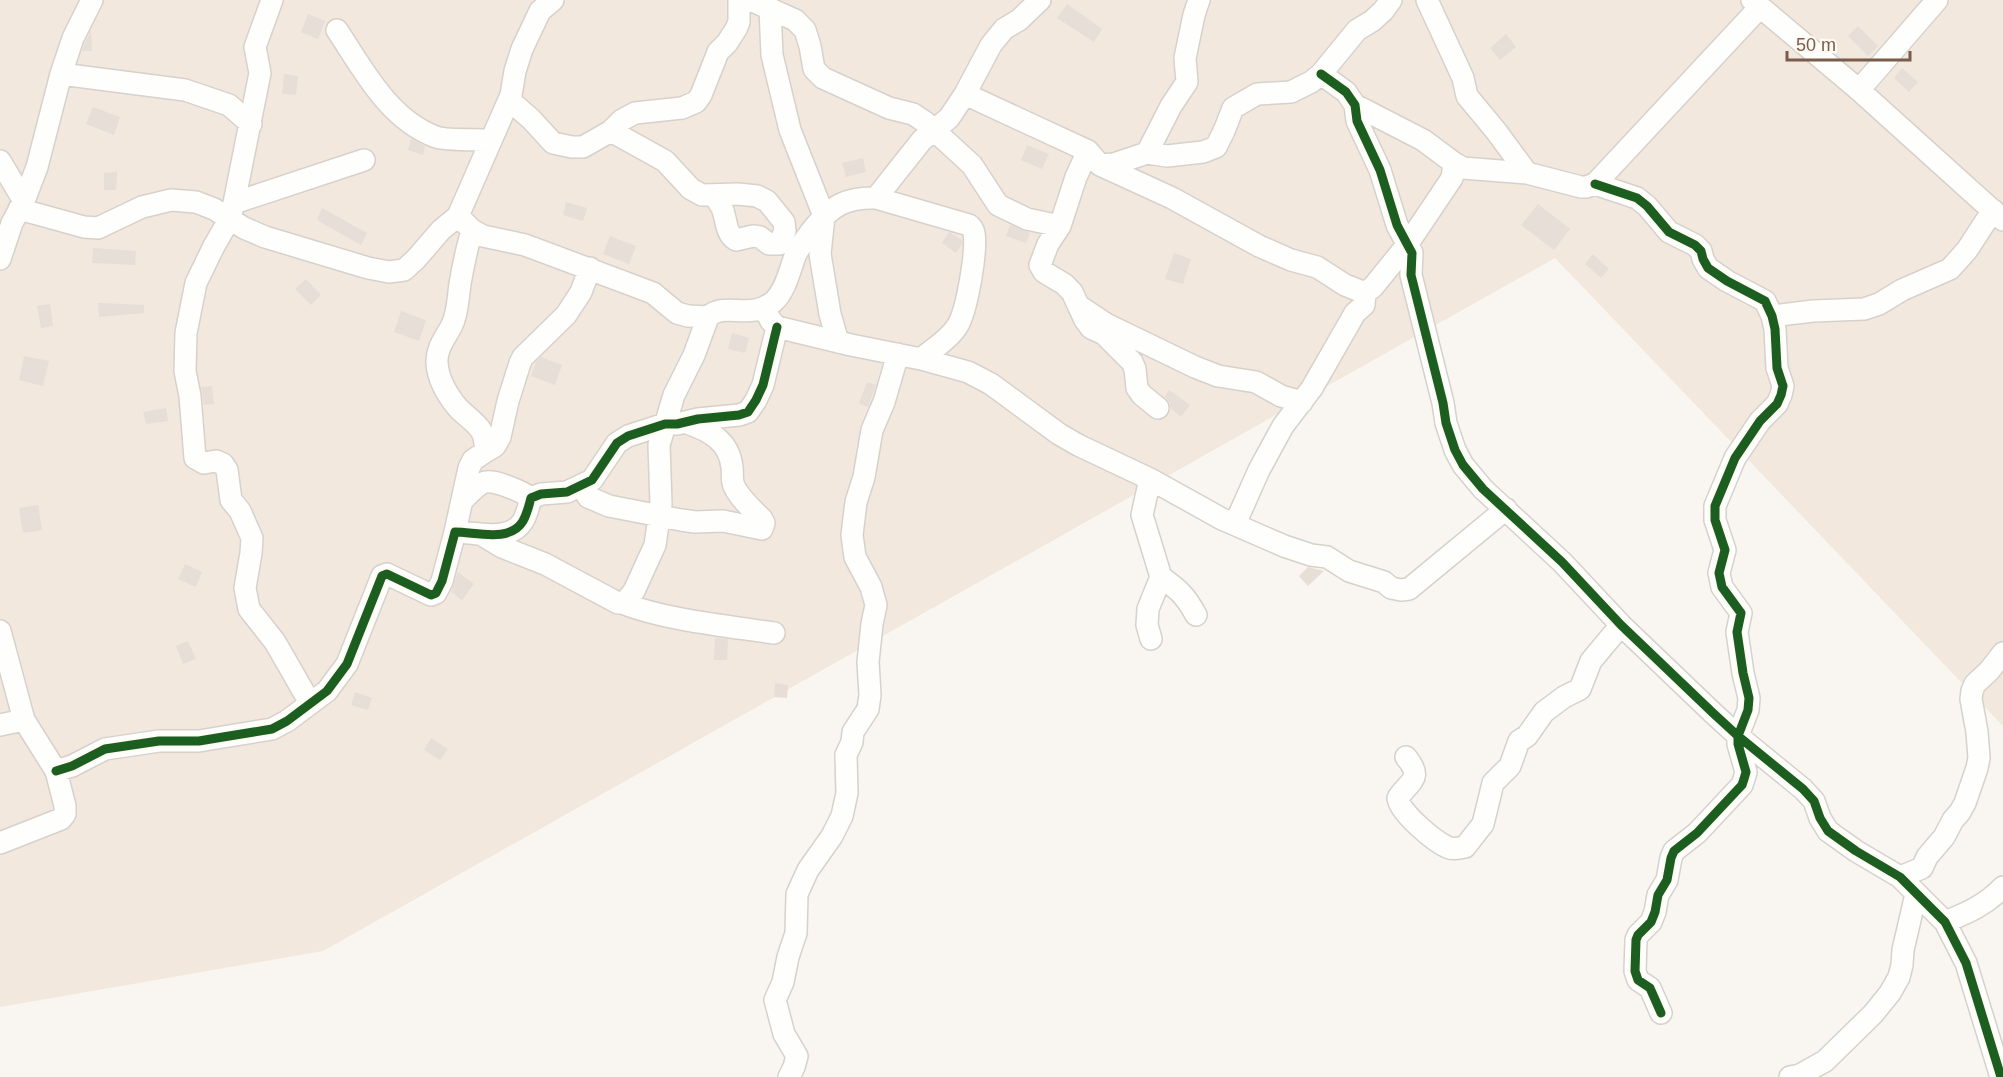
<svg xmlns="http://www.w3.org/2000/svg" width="2003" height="1077" font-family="Arial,sans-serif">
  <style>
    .residential { fill: #f2e8de }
    .building { fill: #e6ded7 }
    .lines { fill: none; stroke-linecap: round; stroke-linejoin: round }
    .minor-casing { stroke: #d7d1cb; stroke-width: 24 }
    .minor { stroke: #fefefd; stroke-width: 21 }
    .cycleway-casing { stroke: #fffaf3; stroke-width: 13 }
    .cycleway { stroke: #1b5e20; stroke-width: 9 }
  </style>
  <rect width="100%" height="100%" fill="#f9f5f0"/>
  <path class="residential" d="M0 0H2003V726L1555 258 323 951 0 1007Z"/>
  <path class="building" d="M1067 4 1102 29 1094 42 1057 18Z
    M308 14 325 21 318 39 301 32Z
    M1858 26 1878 46 1868 56 1848 36Z
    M91 30 92 51H82L85 43Z
    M1506 34 1516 47 1500 60 1490 48Z
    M1902 68 1918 82 1909 92 1894 78Z
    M284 74 298 76 296 95 282 94Z
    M93 107 120 117 114 135 86 124Z
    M411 139 425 146 423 155 408 150Z
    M1027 145 1049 154 1042 169 1021 160Z
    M863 158 866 172 846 177 842 163Z
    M117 172 116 190H104V173Z
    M566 202 587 208 583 221 563 215Z
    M1538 204 1570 229 1554 250 1521 225Z
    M322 208 367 233 361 245 317 220Z
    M1010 225 1030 233 1026 243 1006 236Z
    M949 232 962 240V244L956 253 942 243Z
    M610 236 636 246 629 264 603 254Z
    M93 248 136 251 135 265 92 263Z
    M1174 253 1191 259 1183 284 1165 279Z
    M1593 254 1609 269 1601 278 1585 264Z
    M306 279 321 295 311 305 295 289Z
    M98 303 144 305V313L99 317Z
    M50 304 53 326 41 328 37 306Z
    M401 311 426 320 419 341 394 332Z
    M732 333 749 338 745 353 728 349Z
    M24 356 49 361 43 386 19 380Z
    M541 357 562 365 555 385 531 376 536 362Z
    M867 382 876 385 868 407 859 403Z
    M212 386 214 404 204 405 201 387Z
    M1169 390 1190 405 1181 417 1171 409 1170 403 1165 397Z
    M166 408 168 421 146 424 143 412Z
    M38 505 42 530 23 533 19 508Z
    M185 564 202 572 196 587 178 579Z
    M1308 567 1324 571 1308 586 1299 576Z
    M458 572 474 584 462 600 451 592Z
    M715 638 728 639 727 660H714Z
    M188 641 196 659 183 664 176 646Z
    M775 683 788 685 787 698 774 697Z
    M355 692 372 698 368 710 351 705Z
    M431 738 448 749 440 760 424 750Z"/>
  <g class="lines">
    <defs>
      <path id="minor" d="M272 0 255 47 260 73 234 203 229 220 214 246 196 283 186 333 185 371 190 396 195 458 204 463 216 461 223 464 227 470 231 500 240 511 252 538 251 553 245 588 249 609 275 642 310 703
        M750 0 795 20 805 30 810 46 814 69 823 78 889 108 913 114 925 122 972 165 998 205 1027 219 1060 226 1076 177 1088 151 1100 165 1114 164 1147 153 1167 156 1203 152 1216 147 1224 131 1233 108 1257 94 1291 92 1311 82 1321 74 1357 30 1372 21 1383 11 1391 0
        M1427 0 1463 78 1467 96 1496 131 1527 173
        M1752 0 1859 90 2003 220
        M770 8 772 55 790 130 824 216 820 254 830 314 838 342
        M337 30C363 69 388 119 436 137 447 141 477 139 491 140
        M61 74 185 90 229 105 251 124
        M1321 74 1346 92 1355 105 1357 121 1380 170 1397 225 1412 253 1411 275 1443 403 1446 423 1455 450 1463 465 1483 489 1562 562 1621 625 1713 713 1738 736 1803 789 1814 801 1820 818 1828 831 1856 851 1900 877 1945 922 1966 963 2001 1077
        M1859 90 1937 0
        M965 94 1088 151
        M509 100 531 119 553 143 572 147H583L611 131 622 120 635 113 682 108 696 102 701 95 718 52 727 43 736 29 739 22V0
        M1355 105 1423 140 1454 163 1452 178 1407 245 1373 287 1365 293
        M611 131 665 161 691 189 702 195 738 194 757 196 767 201 784 222 785 231 779 244H769L760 237 753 236 736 240C725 233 727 220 722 208 720 204 717 200 714 195
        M1147 153 1171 106 1187 82 1185 58 1194 15 1199 0
        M0 161 24 201
        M1454 163 1463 168 1527 173 1581 187H1586L1595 184 1760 7
        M1100 165 1172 198 1259 246 1291 260 1317 267 1345 285 1365 293
        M1595 184 1637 198 1647 206 1669 232 1695 245 1701 251 1703 259 1708 268 1727 281 1765 301 1772 316 1775 329 1777 368 1783 386 1781 395 1777 404 1760 421 1735 458 1715 506V520L1725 550 1719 573 1722 587 1741 613 1737 632 1743 673 1749 698 1748 710 1738 736V744L1746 772 1744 779 1742 785 1697 833 1674 851 1671 858 1667 880 1658 895 1655 912 1651 922 1638 935 1636 940 1635 971 1638 980 1650 988 1661 1013
        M876 198 922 140 949 118 965 94 991 45 1004 29 1019 20 1040 0
        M234 203 364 160
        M19 209 84 227 98 228 142 207 171 200 196 202 214 209 244 228 265 237 368 268 389 272 404 270 416 259 441 230 458 216 511 95 515 71 522 49 540 11 553 0
        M458 216 472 230 483 236 525 245 653 293 677 313 688 316 708 317C725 301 749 321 773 302 785 292 790 270 795 256 799 247 807 237 813 229 831 206 846 197 876 198L969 225C972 228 973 228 974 233 977 250 967 314 956 328 948 340 933 349 921 359
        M1060 226 1048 244 1040 265 1044 272 1064 284 1072 292 1085 320 1091 328 1104 334 1132 362 1135 369 1137 388 1142 395 1158 408
        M0 259 12 223 24 201 37 167 61 74 73 38 92 0
        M1079 306 1106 324 1195 367 1218 376 1256 382 1281 396 1302 402
        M764 308 771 321 777 327 851 345 921 359 968 372 991 384 1059 434 1078 445 1150 479 1222 519 1284 546 1311 555 1327 557 1349 571 1384 582 1391 588 1401 590 1409 589 1506 509
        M1772 316 1813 311 1864 309 1879 304 1902 290 1950 269 1967 250 1993 210
        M485 452 495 446 500 437 508 401 520 363 523 357 566 315 581 292 590 268
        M1150 479 1142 515 1161 577 1148 609 1147 625 1151 639
        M582 486 588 497 609 506 681 520 695 522 723 521 762 529 764 523 762 519C752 509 740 499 734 486 731 479 733 474 732 467 729 441 710 431 687 423
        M463 500C482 481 483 477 509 487 517 490 524 493 531 498
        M1235 524 1259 470 1283 426 1312 388 1355 313 1364 305 1365 293
        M455 532 469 468 473 460 485 452C487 427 474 424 458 408 448 396 438 379 437 363 436 348 446 337 452 325 458 313 458 297 460 284 463 266 467 248 472 230
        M482 535 502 547 545 564 618 603 626 601 634 591 655 545 661 504 659 445 674 395 694 355 708 317
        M1161 577C1179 590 1185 595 1196 615
        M622 603C665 620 727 626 774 633
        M0 631 24 720 56 771 65 806V814L61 819 0 843
        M0 725 24 720
        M1406 757C1424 779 1410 780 1398 798 1399 812 1434 841 1447 847 1453 850 1459 848 1465 847L1483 824 1493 783 1510 766 1519 741 1527 736 1544 712 1564 697 1580 689 1591 661 1621 625
        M56 771 72 766 105 749 159 741H199L223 737 272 729 287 721 327 691 347 664 382 576 387 574 431 595 436 593 442 581 455 532C476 532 510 543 523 521 527 514 529 505 531 498L541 494 567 492 592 480 617 443 628 436 665 424H677L698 419 739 415 748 412 756 400 763 385 777 327
        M1900 877 1922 868 1927 857 1944 837 1953 820 1960 812 1965 803 1977 768 1979 758 1977 732 1971 699 1972 691 1975 684 1989 671 2003 653
        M1945 922C1967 913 1986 905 2003 887
        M789 1077 794 1067 797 1056 784 1034 775 1000 783 982 788 957 796 933 797 894 808 870 832 836 842 816 847 793 846 755 852 742 853 732 868 709 870 695 868 662 872 624 876 605 871 587 855 557 852 535 856 502 864 477 872 430 884 402 898 354
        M1790 1077 1800 1075 1825 1061 1873 1014 1890 993 1899 977 1902 965 1903 950 1916 894"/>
    </defs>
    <use href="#minor" class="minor-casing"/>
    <use href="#minor" class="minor"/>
    <defs>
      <path id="cycleway" d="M1321 74 1346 92 1355 105 1357 121 1380 170 1397 225 1412 253 1411 275 1443 403 1446 423 1455 450 1463 465 1483 489 1562 562 1621 625 1713 713 1738 736 1803 789 1814 801 1820 818 1828 831 1856 851 1900 877 1945 922 1966 963 2001 1077
        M1595 184 1637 198 1647 206 1669 232 1695 245 1701 251 1703 259 1708 268 1727 281 1765 301 1772 316 1775 329 1777 368 1783 386 1781 395 1777 404 1760 421 1735 458 1715 506V520L1725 550 1719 573 1722 587 1741 613 1737 632 1743 673 1749 698 1748 710 1738 736V744L1746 772 1744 779 1742 785 1697 833 1674 851 1671 858 1667 880 1658 895 1655 912 1651 922 1638 935 1636 940 1635 971 1638 980 1650 988 1661 1013
        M56 771 72 766 105 749 159 741H199L223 737 272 729 287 721 327 691 347 664 382 576 387 574 431 595 436 593 442 581 455 532C476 532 510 543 523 521 527 514 529 505 531 498L541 494 567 492 592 480 617 443 628 436 665 424H677L698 419 739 415 748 412 756 400 763 385 777 327"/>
    </defs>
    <use href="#cycleway" class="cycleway-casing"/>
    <use href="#cycleway" class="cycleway"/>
  </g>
  <path d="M1787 51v9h123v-9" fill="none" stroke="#7a5c4d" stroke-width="3"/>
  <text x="1796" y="51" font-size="18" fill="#7a5c4d" stroke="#fffaf3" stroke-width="4.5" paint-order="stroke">50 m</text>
</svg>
